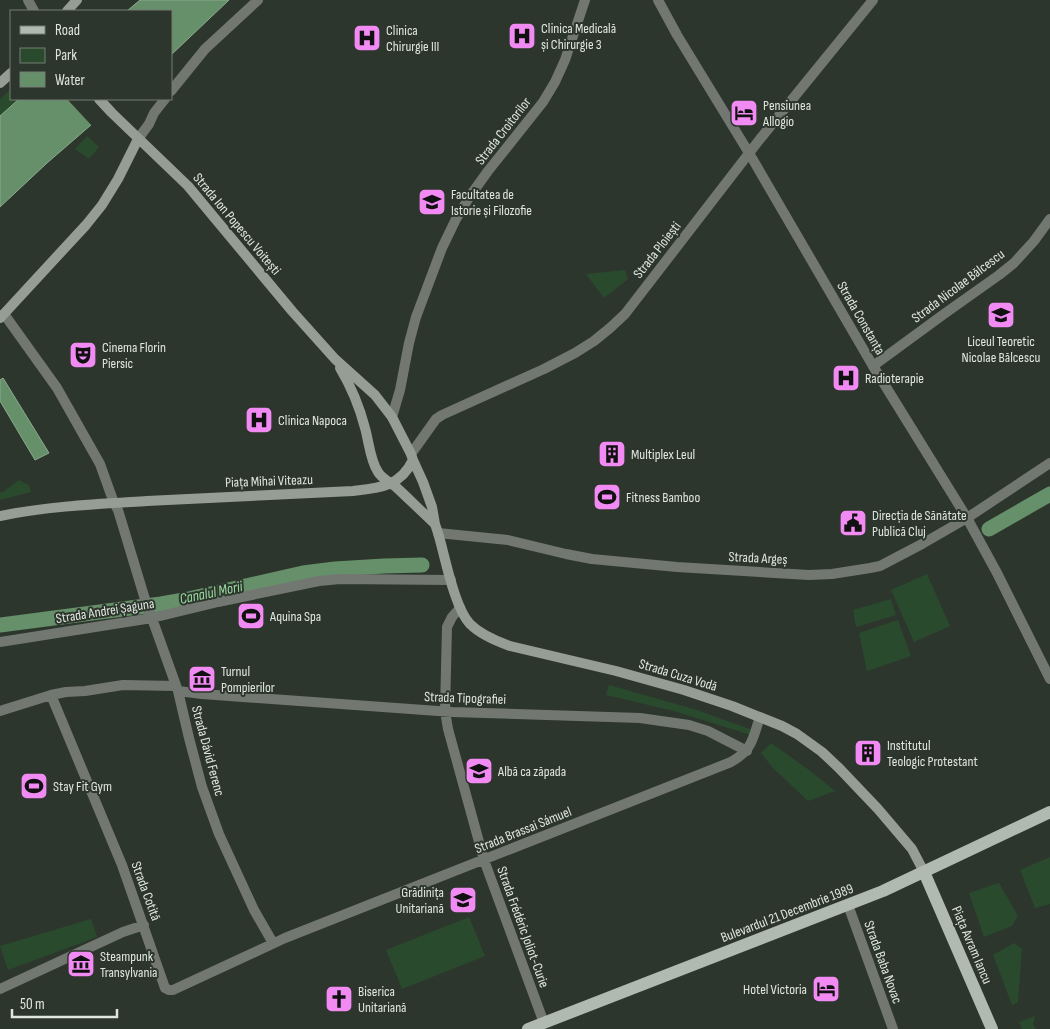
<svg xmlns="http://www.w3.org/2000/svg" width="1050" height="1029" font-family="'Sofia Sans Condensed',sans-serif">
  <style>
    .green { fill: #2a4a2e }
    .water { fill: #66906a; stroke: #8aaa8d }
    .pier { fill: #2d362d }
    .lines { fill: none; stroke-linecap: round; stroke-linejoin: round }
    .canal { stroke: #66906a; stroke-width: 15 }
    .minor { stroke: #727772; stroke-width: 10 }
    .tertiary { stroke: #727772; stroke-width: 10 }
    .secondary { stroke: #959d95; stroke-width: 10 }
    .primary { stroke: #b0bab0; stroke-width: 12 }
    .labels { text-anchor: middle; dominant-baseline: central; stroke-width: 4; stroke-linejoin: round; paint-order: stroke }
    .poi-label { font-size: 14px; fill: #dfe6e0; stroke: #2d362d; text-anchor: start }
    .street-label { font-size: 14px; fill: #dfe6e0; stroke: #2d362d }
    .water-label { font-size: 15px; font-style: italic; fill: #9bdba1; stroke: #2d362d }
  </style>
  <rect width="100%" height="100%" fill="#2d362d"/>
  <path class="green" d="M11 89V99H19L0 116V99Z
    M87 136 99 147 89 159 75 149Z
    M625 270 628 279 604 298 586 274Z
    M19 480 29 485 31 492 0 500V492H3Z
    M927 574 950 626 914 642 891 590Z
    M891 599 896 615 856 627 853 610Z
    M898 620 911 656 867 671 859 633Z
    M609 685 697 710 755 731 754 736 674 711 606 695Z
    M771 743 809 770 835 791 808 801 773 768 761 753Z
    M1050 857V904L1035 908 1020 870Z
    M999 883 1018 916 1012 926 984 937 969 893Z
    M469 917 485 956 402 989 386 950Z
    M91 919 97 937 8 970 0 946Z
    M1014 943 1022 949 1018 1002 1012 1005 993 955Z
    M1035 1016 1033 1024 1036 1029H1022L1019 1022Z"/>
  <path class="water" d="M140 0H229L171 55V11H127Z
    M19 99H121L47 163 0 207V116Z
    M3 378 49 453 35 460 0 401V380Z"/>
  <path class="pier" d="M67 99H123L93 127Z"/>
  <g class="lines">
    <path class="canal" d="M989 529 1050 494
      M0 625 161 604 184 600 303 573 335 569 384 566 422 565"/>
    <path class="minor" d="M171 91 205 49 258 0
      M138 139 149 124 154 113 165 99
      M4 314 57 388 100 464 114 503 118 510 144 596 178 691 189 738 202 787 219 834 254 910 273 943
      M873 366 944 314 999 275 1014 263 1034 241 1050 219
      M392 417 400 390 409 343 416 317 442 248 456 219 470 196 488 171 543 102 555 82 565 60 585 0
      M411 454 436 419 442 415 544 369 575 353 594 341 610 328 625 314 760 139 873 0
      M967 518 1050 463
      M460 608 452 617 447 627 445 711 448 729 484 860 544 1023
      M0 642 152 618 218 602 319 581 340 579 451 580
      M178 691 202 694 452 712 640 718 689 725 708 731 747 751
      M51 695 122 865 165 988 169 990H173L285 938 731 762C753 749 752 740 760 717
      M0 711 51 695 66 692 85 691 123 685 176 686
      M848 905 893 1029
      M0 989 123 932 144 925"/>
    <path class="tertiary" d="M28 0 34 11
      M658 0 677 35 749 153 873 366 967 518 997 573 1050 679
      M438 533 508 540 566 554 592 559 677 567 809 575 832 574 870 568 880 566 922 544 967 518"/>
    <path class="secondary" d="M67 11 77 0
      M0 83 11 73
      M99 99 112 113 188 186 292 311 335 359 375 395 392 417 411 454 413 460 423 482 432 507 435 524 438 533C445 556 454 607 470 624 481 635 496 641 510 646L616 671 684 690 732 706 782 726 797 734 822 752 839 768 878 809 912 849 924 872
      M0 318 86 225 102 205 118 179 138 139
      M340 368C352 388 359 405 365 428 369 442 370 460 378 472 382 479 390 482 396 487 409 499 422 512 435 524
      M0 516C49 506 98 504 147 501 216 497 284 495 353 491 379 488 400 487 413 460"/>
    <path class="primary" d="M924 872 992 1029
      M528 1029 883 891 1050 812"/>
  </g>
  <defs>
    <symbol id="hospital-square" viewBox="-11 -11 22 22"><rect x="-9" y="-9" width="18" height="18" rx="4" fill="#f28af3" stroke="#2d362d"/><path d="M-5-5h3v3.5h4V-5h3V5h-3V1.5h-4V5h-3Z" fill="#111"/></symbol>
    <symbol id="hotel-square" viewBox="-11 -11 22 22"><rect x="-9" y="-9" width="18" height="18" rx="4" fill="#f28af3" stroke="#2d362d"/><path d="M-6-4.5h1.5V1H6V5H4.5V3h-9V5H-6ZM-4 0a1.8 1.8 0 1 1 3.6 0ZM.5 0V-2.5h3Q6-2.5 6 0Z" fill="#111"/></symbol>
    <symbol id="university-square" viewBox="-11 -11 22 22"><rect x="-9" y="-9" width="18" height="18" rx="4" fill="#f28af3" stroke="#2d362d"/><path d="M0-5L7-2L0 1L-7-2ZM-4 1L0 2.5L4 1V4Q0 6-4 4Z" fill="#111"/></symbol>
    <symbol id="school-square" viewBox="-11 -11 22 22"><rect x="-9" y="-9" width="18" height="18" rx="4" fill="#f28af3" stroke="#2d362d"/><path d="M0-5L7-2L0 1L-7-2ZM-4 1L0 2.5L4 1V4Q0 6-4 4Z" fill="#111"/></symbol>
    <symbol id="theatre-square" viewBox="-11 -11 22 22"><rect x="-9" y="-9" width="18" height="18" rx="4" fill="#f28af3" stroke="#2d362d"/><path d="M-5-5.5Q0-4 5-5.5V0Q5 5 0 6Q-5 5-5 0ZM-3.3-2.5H-1v1.5H-3.3ZM1-2.5H3.3v1.5H1ZM-2.8 1Q0 5.5 2.8 1Z" fill="#111"/></symbol>
    <symbol id="building-square" viewBox="-11 -11 22 22"><rect x="-9" y="-9" width="18" height="18" rx="4" fill="#f28af3" stroke="#2d362d"/><path d="M-4-6H4V6H1V3H-1V6H-4ZM-2.5-4.3h1.7v1.8h-1.7ZM.8-4.3h1.7v1.8H.8ZM-2.5-1h1.7V.8h-1.7ZM.8-1h1.7V.8H.8Z" fill="#111"/></symbol>
    <symbol id="stadium-square" viewBox="-11 -11 22 22"><rect x="-9" y="-9" width="18" height="18" rx="4" fill="#f28af3" stroke="#2d362d"/><path d="M0-5a6.5 5 0 1 0 0 10a6.5 5 0 1 0 0-10ZM-3.5-1.8h7v3.6h-7Z" fill="#111"/></symbol>
    <symbol id="civic-square" viewBox="-11 -11 22 22"><rect x="-9" y="-9" width="18" height="18" rx="4" fill="#f28af3" stroke="#2d362d"/><path d="M-.6-6.5H3V-4.5H.6V-3L4-1V1h2V6H-6V1h2V-1L-.6-3ZM-1.2 2.5V6h2.4V2.5Z" fill="#111"/></symbol>
    <symbol id="museum-square" viewBox="-11 -11 22 22"><rect x="-9" y="-9" width="18" height="18" rx="4" fill="#f28af3" stroke="#2d362d"/><path d="M0-6L6-3V-2H-6V-3ZM-5-1h2V3h-2ZM-1-1h2V3h-2ZM3-1h2V3H3ZM-6 4H6V6H-6Z" fill="#111"/></symbol>
    <symbol id="church-square" viewBox="-11 -11 22 22"><rect x="-9" y="-9" width="18" height="18" rx="4" fill="#f28af3" stroke="#2d362d"/><path d="M-1.2-6h2.4v3.5h3.3v2.4h-3.3V6h-2.4V-.1h-3.3v-2.4h3.3Z" fill="#111"/></symbol>
  </defs>
  <g fill-rule="evenodd">
    <use href="#hospital-square" x="506" y="20" width="32" height="32"/>
    <use href="#hospital-square" x="351" y="22" width="32" height="32"/>
    <use href="#hotel-square" x="728" y="97" width="32" height="32"/>
    <use href="#university-square" x="416" y="186" width="32" height="32"/>
    <use href="#school-square" x="985" y="299" width="32" height="32"/>
    <use href="#theatre-square" x="67" y="339" width="32" height="32"/>
    <use href="#hospital-square" x="830" y="362" width="32" height="32"/>
    <use href="#hospital-square" x="243" y="404" width="32" height="32"/>
    <use href="#building-square" x="596" y="438" width="32" height="32"/>
    <use href="#stadium-square" x="591" y="481" width="32" height="32"/>
    <use href="#civic-square" x="837" y="507" width="32" height="32"/>
    <use href="#stadium-square" x="235" y="600" width="32" height="32"/>
    <use href="#museum-square" x="186" y="663" width="32" height="32"/>
    <use href="#building-square" x="852" y="737" width="32" height="32"/>
    <use href="#school-square" x="463" y="755" width="32" height="32"/>
    <use href="#stadium-square" x="18" y="770" width="32" height="32"/>
    <use href="#school-square" x="447" y="884" width="32" height="32"/>
    <use href="#museum-square" x="65" y="948" width="32" height="32"/>
    <use href="#hotel-square" x="810" y="973" width="32" height="32"/>
    <use href="#church-square" x="323" y="983" width="32" height="32"/>
  </g>
  <g class="labels">
    <g class="poi-label">
      <text x="541" y="28">Clinica Medicală<tspan x="541" dy="16">și Chirurgie 3</tspan></text>
      <text x="386" y="30">Clinica<tspan x="386" dy="16">Chirurgie III</tspan></text>
      <text x="763" y="105">Pensiunea<tspan x="763" dy="16">Allogio</tspan></text>
      <text x="451" y="194">Facultatea de<tspan x="451" dy="16">Istorie și Filozofie</tspan></text>
      <text x="1001" y="341" text-anchor="middle">Liceul Teoretic<tspan x="1001" dy="16">Nicolae Bălcescu</tspan></text>
      <text x="102" y="347">Cinema Florin<tspan x="102" dy="16">Piersic</tspan></text>
      <text x="865" y="378">Radioterapie</text>
      <text x="278" y="420">Clinica Napoca</text>
      <text x="631" y="454">Multiplex Leul</text>
      <text x="626" y="497">Fitness Bamboo</text>
      <text x="872" y="515">Direcția de Sănătate<tspan x="872" dy="16">Publică Cluj</tspan></text>
      <text x="270" y="616">Aquina Spa</text>
      <text x="221" y="671">Turnul<tspan x="221" dy="16">Pompierilor</tspan></text>
      <text x="887" y="745">Institutul<tspan x="887" dy="16">Teologic Protestant</tspan></text>
      <text x="498" y="771">Albă ca zăpada</text>
      <text x="53" y="786">Stay Fit Gym</text>
      <text x="444" y="892" text-anchor="end">Grădinița<tspan x="444" dy="16">Unitariană</tspan></text>
      <text x="100" y="956">Steampunk<tspan x="100" dy="16">Transylvania</tspan></text>
      <text x="807" y="989" text-anchor="end">Hotel Victoria</text>
      <text x="358" y="991">Biserica<tspan x="358" dy="16">Unitariană</tspan></text>
    </g>
    <g class="street-label">
      <text transform="translate(503 131) rotate(-52)">Strada Croitorilor</text>
      <text transform="translate(237 224) rotate(50)">Strada Ion Popescu Voitești</text>
      <text transform="translate(657 250) rotate(-52)">Strada Ploiești</text>
      <text transform="translate(958 286) rotate(-37)">Strada Nicolae Bălcescu</text>
      <text transform="translate(861 318) rotate(60)">Strada Constanța</text>
      <text transform="translate(269 481) rotate(-2)">Piața Mihai Viteazu</text>
      <text transform="translate(758 558) rotate(3)">Strada Argeș</text>
      <text transform="translate(105 611) rotate(-9)">Strada Andrei Șaguna</text>
      <text transform="translate(678 675) rotate(17)">Strada Cuza Vodă</text>
      <text transform="translate(465 698) rotate(2)">Strada Tipografiei</text>
      <text transform="translate(208 751) rotate(75)">Strada Dávid Ferenc</text>
      <text transform="translate(523 830) rotate(-22)">Strada Brassai Sámuel</text>
      <text transform="translate(146 891) rotate(70)">Strada Cotită</text>
      <text transform="translate(787 913) rotate(-21)">Bulevardul 21 Decembrie 1989</text>
      <text transform="translate(523 927) rotate(70)">Strada Frédéric Joliot-Curie</text>
      <text transform="translate(972 945) rotate(67)">Piața Avram Iancu</text>
      <text transform="translate(883 962) rotate(70)">Strada Baba Novac</text>
    </g>
    <g class="water-label">
      <text transform="translate(211 593) rotate(-12)">Canalul Morii</text>
    </g>
  </g>
  <rect x="10" y="10" width="162" height="90" fill="#2d362d" stroke="#747c75"/>
  <rect x="20" y="26" width="25" height="8" fill="#b0bab0" stroke="#747c75"/>
  <text x="55" y="35" font-size="15" fill="#dfe6e0">Road</text>
  <rect x="20" y="48" width="25" height="15" fill="#2a4a2e" stroke="#747c75"/>
  <text x="55" y="60" font-size="15" fill="#dfe6e0">Park</text>
  <rect x="20" y="72" width="25" height="15" fill="#66906a" stroke="#747c75"/>
  <text x="55" y="85" font-size="15" fill="#dfe6e0">Water</text>
  <path d="M12 1009v8h105v-8" fill="none" stroke="#dfe6e0" stroke-width="2.5"/>
  <text x="20" y="1009" font-size="15" fill="#dfe6e0" stroke="#2d362d" stroke-width="4" paint-order="stroke">50 m</text>
</svg>
